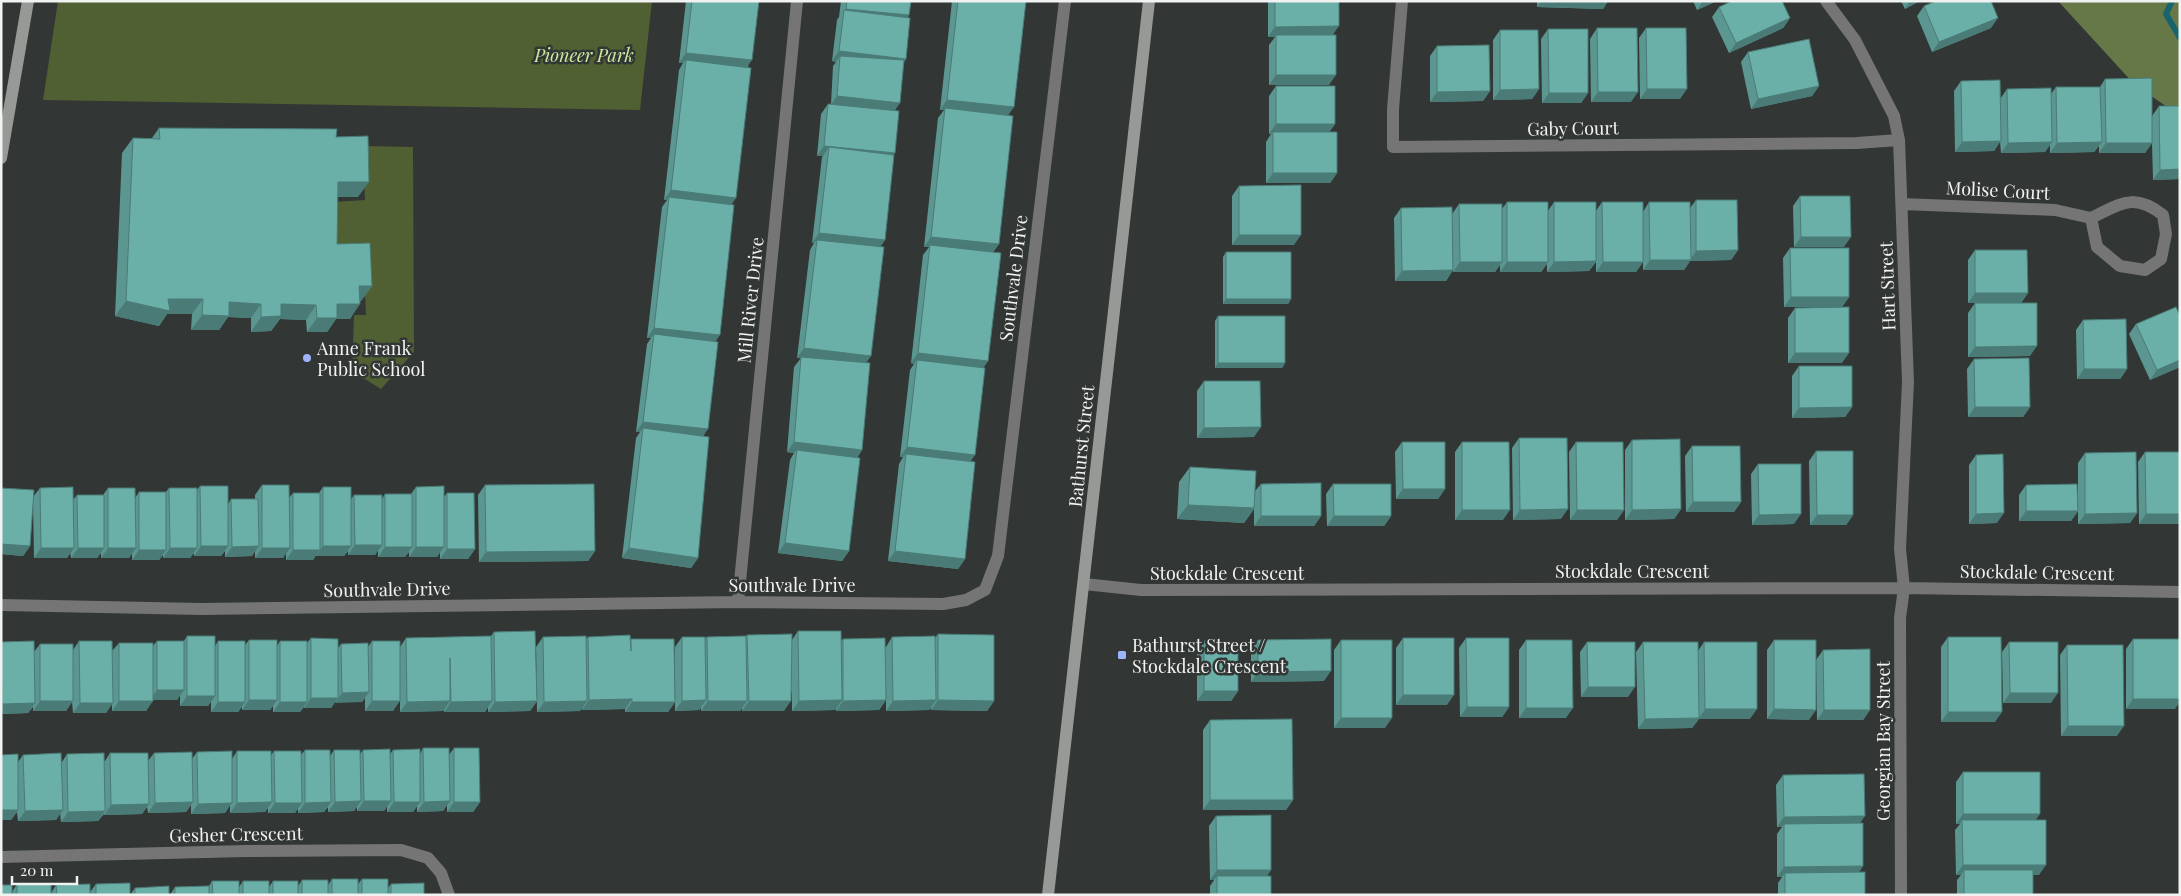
<svg xmlns="http://www.w3.org/2000/svg" width="2181" height="896" font-family="'Playfair Display',serif">
  <style>
    .green { fill: #516032 }
    .forest { fill: #667748 }
    .lines { fill: none; stroke-linecap: round; stroke-linejoin: round }
    .stream { stroke: #17646d; stroke-width: 6 }
    .street { stroke: #747574; stroke-width: 12 }
    .secondary { stroke: #979997; stroke-width: 12 }
    .wall { fill: #5b9790 }
    .shaded-wall { fill: #4a7b76 }
    .building { fill: #6ab0a8; stroke: #4a7b76 }
    .poi-dot { fill: #9db4fd; stroke: #323634; stroke-width: 2 }
    .labels { text-anchor: middle; dominant-baseline: central; stroke-width: 5; stroke-linejoin: round; paint-order: stroke }
    .park-label { font-size: 18px; font-style: italic; fill: #cfeb9f; stroke: #323634 }
    .street-label { font-size: 18px; fill: #f1f3f2; stroke: #323634 }
    .poi-label { font-size: 18px; fill: #f1f3f2; stroke: #323634; text-anchor: start }
  </style>
  <rect width="100%" height="100%" fill="#323634"/>
  <path class="green" d="M58 1H652L640 110 43 100Z
    M363 146 413 147 414 352 381 389 365 379 352 376 354 315H366L363 254H334V202L365 200Z"/>
  <path class="forest" d="M2058 1H2180V116L2134 84Z"/>
  <g class="lines">
    <path class="stream" d="M2172 1 2166 14 2180 38"/>
    <path class="street" d="M1402 1 1393 109V147L1857 143 1899 140
      M1826 1 1855 40 1894 116 1899 140 1908 382 1900 549 1904 588 1900 618 1901 895
      M1902 204 2055 210 2091 218 2097 247 2120 266 2145 270 2161 259 2166 234 2163 215C2133 192 2121 204 2091 218
      M1084 584 1141 590 1904 588 2180 592
      M738 602 797 1
      M1 605 201 609 738 602 943 604 966 600 985 590 998 556 1065 1
      M1 857 246 851 401 850 428 858 441 873 449 895"/>
    <path class="secondary" d="M1 158 28 1
      M1048 895 1149 1"/>
  </g>
  <path class="wall" d="M686 1H759L748 67 704 436 698 558 691 568 622 558 636 438 640 432H636L647 344 651 338H647L662 207 667 200H664L679 70 683 63H679Z
    M841 1H911L908 18 906 59 903 63 895 111V153L893 155 885 240 880 247 866 362 862 450 857 458 849 551 842 561 778 553 790 460 794 453 787 452 794 367 801 358H797L810 250 814 243H812L822 157 823 156H817L821 114 828 104H831L833 66 836 62 832 61 837 20 839 17Z
    M952 1H1026L1008 115 999 244 993 252 988 361 983 368 971 462 965 559 958 569 888 561 899 464 903 457H900L910 370 914 364 911 363 923 255 929 247H924L938 118 944 110H940Z
    M1268 1H1339L1333 35 1329 85H1269V45L1275 37H1268Z
    M1537 1H1608L1603 9 1537 7Z
    M1693 1H1717L1697 10Z
    M1901 1H1920L1905 9Z
    M1924 6 1991 28 1932 52 1917 16Z
    M1719 7 1790 18 1783 28 1729 53 1712 17Z
    M1597 28 1631 102H1591L1590 39Z
    M1646 28 1680 99H1640L1639 38Z
    M1548 29 1588 93 1581 103H1542L1541 39Z
    M1500 30 1539 89 1532 99 1493 100V40Z
    M1437 46 1490 91 1483 101 1430 102V56Z
    M1748 52 1819 86 1812 96 1751 109 1741 62Z
    M2105 79 2152 116 2159 106H2180V179L2153 180 2152 143 2145 153H2099V146L2094 152 2050 153V145L2045 152 2001 153 2000 141 1994 151 1955 152 1954 91 1961 81 2000 99 2007 89 2051 94 2056 87H2100Z
    M1276 86 1335 124 1329 132 1337 173 1330 183H1266V142L1271 134H1269V96Z
    M159 128 336 137 358 197H337V244L372 286 361 301H360L350 319H336L327 332H307L306 320 280 319 271 331 251 332V318L228 317 219 330H191L192 314H167L159 326 115 316 122 153 133 138H152Z
    M1239 186 1294 245H1232V196Z
    M1800 196 1844 247H1794L1793 206Z
    M1696 200 1738 250 1731 260 1690 261 1684 270H1643V262L1636 272H1596V262L1589 271 1547 272V264L1541 272H1500V265L1495 272H1453L1452 214 1459 204 1502 209 1507 202 1548 211 1554 202 1596 211 1602 202 1643 212 1649 202 1690 208Z
    M1401 208 1453 270 1446 281H1395L1394 218Z
    M1790 248 1849 297 1842 307H1784L1783 258Z
    M1975 250 2028 293 2021 303H1968V260Z
    M1226 252 1291 299 1288 304H1223V257Z
    M1975 303 2030 356 1968 357V313Z
    M1795 308 1842 363H1788V318Z
    M1218 316 1285 363 1282 368H1215V321Z
    M2083 320 2127 369 2120 379H2077L2076 330Z
    M2136 324 2180 367 2150 380 2129 334Z
    M1974 359 2030 407 2023 417H1968L1967 369Z
    M1799 366 1852 407 1845 417 1792 418V376Z
    M1204 381 1254 437 1197 438V391Z
    M1519 438 1561 519 1513 520 1512 448Z
    M1632 440 1681 509 1674 519 1625 520V450Z
    M1402 442 1445 489 1438 499H1396L1395 452Z
    M1462 442 1503 520H1455V452Z
    M1576 442 1624 510 1617 520H1570L1569 452Z
    M1692 446 1741 502 1734 512H1686L1685 456Z
    M1816 451 1853 515 1846 525H1810L1809 461Z
    M2145 452 2180 524H2139L2138 462Z
    M2085 453 2137 513 2130 523 2078 524V463Z
    M1976 455 1997 523 1969 524V465Z
    M1758 464 1794 524 1752 525 1751 474Z
    M1190 467 1255 491 1261 484 1321 516 1314 526H1254V509L1244 523 1177 519 1179 482Z
    M1333 484 1391 516 1384 526H1327L1326 494Z
    M262 485 289 498 293 493H319L323 487 351 499 354 495 382 499 385 494H411L416 487 444 497 447 493 475 549 468 559H440V552L437 557H409V552L405 557H378V550L375 555H348V551L344 556H316V555L313 560H286V553L283 558H255V551L252 556 225 557V551L221 556H194V553L190 558H163V555L159 560H132V553L129 558H101V553L97 558H71L70 552 67 558H34L33 502 30 546 23 556 1 554V488L33 497 40 488 73 500 77 495H103L108 488 135 498 139 492H166L169 488 197 490 200 486 228 504 231 499H255V495Z
    M485 485 595 551 588 561 479 562 478 495Z
    M2026 485 2078 511 2071 521H2019V495Z
    M798 631 841 641 843 639 886 647 892 637 935 638 938 634 994 701 987 711 931 710V708L929 710 886 711V700L879 710 836 711V708L835 710 792 711V691L784 711H742V708L740 711H701V708L699 710 675 711V647L682 637 705 638 707 637 746 636 747 635 792 640Z
    M494 632 537 701 530 711 488 712V707L485 712H444V710L443 711 400 712V685L393 711H365V698L362 702H335L331 708H304V707L300 712H273V706L270 710H242V707L238 712H211V701L208 706H180V695L177 700H153L146 711H112V704L106 713H73L72 702 66 711H33V707L28 713 1 714V642L34 652 40 644 73 650 79 641 112 651 119 643 153 646 157 641H184L187 636 215 646 218 641 245 645 249 640 277 646 280 641 307 643 311 638 338 648 341 644 368 647 372 641 400 647 406 638 491 636Z
    M543 637 586 639 588 637 630 641 631 639 675 702 668 712H625V709L582 710V708L580 711 537 712 536 647Z
    M1948 637 1995 722H1941V647Z
    M1403 638 1447 705H1396V648Z
    M1466 638 1509 707 1502 717H1460L1459 648Z
    M2133 639 2175 709H2126V649Z
    M1258 640 1324 681 1251 682V650Z
    M1341 640 1385 728H1334V650Z
    M1526 640 1566 718H1519V650Z
    M1774 640 1809 720 1767 719V650Z
    M1204 641 1238 691 1231 701H1197V651Z
    M1587 642 1628 697H1581L1580 652Z
    M1643 642 1698 651 1704 642 1750 719H1699L1692 728 1638 729 1636 652Z
    M2009 642 2051 703H2003L2002 652Z
    M2067 645 2117 736H2061L2060 655Z
    M1823 650 1870 710 1863 720H1817L1816 660Z
    M1210 720 1293 800 1286 810H1203V730Z
    M423 748 449 755 454 748 480 802 473 812H447V805L443 811 417 812V806L413 812H387V806L384 811H357V807L354 811 328 812V807L324 812 298 813V808L295 813H268V808L265 812 230 813V805L225 813 191 814V805L186 812 148 813 147 807 142 814 104 815V814L98 821 61 822 60 813 56 820 18 821 17 812 11 820 18 762 23 755 62 762 67 754 105 761 110 753 148 761 154 753 192 759 197 752 232 759 237 751 271 755 274 751 301 755 305 750 330 756 334 750 360 754 363 750 390 754 393 750 420 754Z
    M1963 772 2036 820 2039 875H2033V895H1957V880L1961 875H1956L1955 830 1960 824H1956V782Z
    M1783 775 1860 823 1863 866 1859 872 1865 895H1778V883L1782 877H1777V834L1782 827H1777L1776 785Z
    M1216 816 1271 870 1267 876 1271 895H1210V886L1214 880H1210L1209 826Z
    M332 879 358 884 362 879 388 888 391 884 424 895H170L175 887 209 886 212 881 239 887 243 881 269 887 273 881 298 886 302 880 328 885Z
    M17 884 51 893 56 885 90 892 96 884 130 895H1L12 892Z
    M135 888 169 895H130Z"/>
  <path class="shaded-wall" d="M1541 1H1608L1603 9 1537 7Z
    M1703 1H1717L1697 10Z
    M1910 1H1920L1905 9Z
    M846 9 909 15 902 25 844 12Z
    M1790 18 1783 28 1729 53 1736 43Z
    M1998 18 1991 28 1932 52 1939 42Z
    M1339 26 1332 36 1276 35 1275 37H1268L1275 27Z
    M839 51 906 59 899 69 840 56 836 62 832 61Z
    M686 53 752 60 745 70 686 60 683 63H679Z
    M1276 75H1336L1329 85H1269Z
    M1819 86 1812 96 1751 109 1758 99Z
    M1539 89 1532 99 1493 100 1500 90Z
    M1647 89H1687L1680 99H1640Z
    M1490 91 1483 101 1430 102 1437 92Z
    M1598 92H1638L1631 102H1591Z
    M1549 93H1588L1581 103H1542Z
    M837 96 900 103 893 113 830 106Z
    M947 100 1014 107 1007 117 945 108 944 110H940Z
    M1276 124H1335L1328 134 1273 132 1271 134H1269Z
    M2001 141 1994 151 1955 152 1962 142Z
    M2052 142 2045 152 2001 153 2008 143Z
    M2102 142 2094 152 2050 153 2057 143Z
    M2106 143H2152L2145 153H2099Z
    M824 146 895 153 888 163 829 147 823 156H817Z
    M2180 169V179L2153 180 2160 170Z
    M1273 173H1337L1330 183H1266Z
    M338 182H369L358 197H327Z
    M671 190 736 198 729 208 669 197 667 200H664Z
    M819 233 885 240 878 250 817 240 814 243H812Z
    M1239 235H1301L1294 245H1232Z
    M931 237 999 244 992 254 930 245 929 247H924Z
    M1801 237H1851L1844 247H1794Z
    M1738 250 1731 260 1690 261 1684 270H1643L1650 260H1690L1696 251Z
    M1596 261 1589 271 1547 272 1554 262Z
    M1460 262H1502L1495 272H1453Z
    M1507 262H1548L1541 272H1500Z
    M1603 262H1643L1636 272H1596Z
    M1453 270 1446 281H1395L1402 271Z
    M359 286H372L361 301H349Z
    M1975 293H2028L2021 303H1968Z
    M1791 297H1849L1842 307H1784Z
    M168 299H203L192 314H167L159 326 115 316 126 301Z
    M1226 299H1291L1288 304H1223Z
    M229 302 261 304 251 318 228 317 219 330H191L202 315Z
    M281 304 316 305 306 320 280 319 271 331 251 332 261 317Z
    M337 304H360L350 319H336L327 332H307L317 318Z
    M654 328 720 335 713 345 654 334 651 338H647Z
    M2037 346 2030 356 1968 357 1975 347Z
    M804 348 871 356 864 366 797 358Z
    M918 353 988 361 981 371 917 360 914 364 911 363Z
    M1795 353H1849L1842 363H1788Z
    M2180 360V367L2150 380 2157 370Z
    M1218 363H1285L1282 368H1215Z
    M2084 369H2127L2120 379H2077Z
    M1852 407 1845 417 1792 418 1799 408Z
    M1975 407H2030L2023 417H1968Z
    M643 422 708 429 701 439 643 428 640 432H636Z
    M1261 427 1254 437 1197 438 1204 428Z
    M794 442 862 450 855 460 797 450 794 453 787 452Z
    M907 447 975 455 968 465 906 454 903 457H900Z
    M1403 489H1445L1438 499H1396Z
    M1693 502H1741L1734 512H1686Z
    M1188 505 1254 508 1244 523 1177 519Z
    M1568 509 1561 519 1513 520 1520 510Z
    M1681 509 1674 519 1625 520 1632 510Z
    M1462 510H1510L1503 520H1455Z
    M1577 510H1624L1617 520H1570Z
    M2026 511H2078L2071 521H2019Z
    M2004 513 1997 523 1969 524 1976 514Z
    M2137 513 2130 523 2078 524 2085 514Z
    M1801 514 1794 524 1752 525 1759 515Z
    M2146 514H2180V524H2139Z
    M1817 515H1853L1846 525H1810Z
    M1261 516H1321L1314 526H1254Z
    M1334 516H1391L1384 526H1327Z
    M785 543 849 551 842 561 778 553Z
    M1 544 30 546 23 556 1 554Z
    M355 545H382L375 555H348Z
    M201 546H228L221 556H194Z
    M259 546 252 556 225 557 232 547Z
    M323 546H351L344 556H316Z
    M385 547H412L405 557H378Z
    M416 547H444L437 557H409Z
    M41 548H74L67 558H34Z
    M78 548H104L97 558H71Z
    M108 548H136L129 558H101Z
    M170 548H197L190 558H163Z
    M262 548H290L283 558H255Z
    M629 548 698 558 691 568 622 558Z
    M447 549H475L468 559H440Z
    M139 550H166L159 560H132Z
    M293 550H320L313 560H286Z
    M595 551 588 561 479 562 486 552Z
    M895 551 965 559 958 569 888 561Z
    M1331 671 1324 681 1251 682 1258 672Z
    M1588 687H1635L1628 697H1581Z
    M157 690H184L177 700H150Z
    M1204 691H1238L1231 701H1197Z
    M369 692 362 702 335 703 342 693Z
    M2010 693H2058L2051 703H2003Z
    M1403 695H1454L1447 705H1396Z
    M187 696H215L208 706H180Z
    M311 698H338L331 708H304Z
    M632 699 625 709 582 710 589 700Z
    M2133 699H2180V702L2175 709H2126Z
    M249 700H277L270 710H242Z
    M706 700 699 710 675 711 682 701Z
    M842 700 835 710 792 711 799 701Z
    M886 700 879 710 836 711 843 701Z
    M936 700 929 710 886 711 893 701Z
    M938 700 994 701 987 711 931 710Z
    M40 701H73L66 711H33Z
    M119 701H153L146 711H112Z
    M372 701H400L393 711H365Z
    M450 701 443 711 400 712 407 702Z
    M492 701 485 712H444L451 702Z
    M537 701 530 711 488 712 495 702Z
    M587 701 580 711 537 712 544 702Z
    M708 701H747L740 711H701Z
    M749 701H791L784 711H742Z
    M218 702H245L238 712H211Z
    M280 702H307L300 712H273Z
    M632 702H675L668 712H625Z
    M35 703 28 713 1 714 2 704Z
    M80 703H113L106 713H73Z
    M1467 707H1509L1502 717H1460Z
    M1526 708H1573L1566 718H1519Z
    M1705 709H1757L1750 719H1699L1692 728 1638 729 1645 719 1699 718Z
    M1774 709 1816 710 1809 720 1767 719Z
    M1824 710H1870L1863 720H1817Z
    M1948 712H2002L1995 722H1941Z
    M1341 718H1392L1385 728H1334Z
    M2068 726H2124L2117 736H2061Z
    M1210 800H1293L1286 810H1203Z
    M361 801 354 811 328 812 335 802Z
    M364 801H391L384 811H357Z
    M450 801 443 811 417 812 424 802Z
    M193 802 186 812 148 813 155 803Z
    M272 802 265 812 230 813 237 803Z
    M331 802 324 812 298 813 305 803Z
    M394 802H420L413 812H387Z
    M454 802H480L473 812H447Z
    M232 803 225 813 191 814 198 804Z
    M275 803H302L295 813H268Z
    M149 804 142 814 104 815 111 805Z
    M1 810H18L11 820H1Z
    M63 810 56 820 18 821 25 811Z
    M105 811 98 821 61 822 68 812Z
    M1963 814H2040L2033 824 1962 820 1960 824H1956Z
    M1865 816 1858 826 1784 824 1782 827H1777L1784 817Z
    M1963 865H2046L2039 875H1964V870L1961 875H1956Z
    M1863 866 1856 876 1785 873 1782 877H1777L1784 867Z
    M1217 870H1271L1264 880 1217 876 1214 880H1210Z"/>
  <path class="building" d="M692 1H759L752 60 686 53Z
    M847 1H911L909 15 846 9Z
    M958 1H1026L1014 107 947 100Z
    M1275 1H1339V26L1275 27Z
    M1732 1H1782L1790 18 1736 43 1719 7Z
    M1936 1H1991L1998 18 1939 42 1924 6Z
    M844 10 910 18 906 59 839 51Z
    M1597 28H1637L1638 92H1598Z
    M1646 28H1686L1687 89H1647Z
    M1548 29H1588V93H1549Z
    M1500 30H1538L1539 89 1500 90Z
    M1276 35H1336V75H1276Z
    M1809 39 1819 86 1758 99 1748 52Z
    M1489 45 1490 91 1437 92V46Z
    M840 56 904 60 900 103 837 96Z
    M686 60 751 68 736 198 671 190Z
    M2152 78V143H2106L2105 79Z
    M2000 80 2001 141 1962 142 1961 81Z
    M1276 86H1335V124H1276Z
    M2056 87H2100L2102 142 2057 143Z
    M2051 88 2052 142 2008 143 2007 89Z
    M828 104 899 111 895 153 824 146Z
    M2159 106H2180V169L2160 170Z
    M945 108 1013 116 999 244 931 237Z
    M159 128 337 129 336 137 368 136 369 182H338L337 244 370 243 372 286H359L360 304H337V318H317L316 305 281 304V316L261 317V304L229 302V316L202 315 203 299H168L170 311 126 301 133 138 160 139Z
    M1273 132H1337V173H1273Z
    M829 147 894 155 885 240 819 233Z
    M1301 185V235H1239V186Z
    M1800 196H1850L1851 237H1801Z
    M669 197 734 205 720 335 654 328Z
    M1696 200H1737L1738 250 1696 251Z
    M1507 202H1548V262H1507Z
    M1554 202H1596V261L1554 262Z
    M1602 202H1643V262H1603Z
    M1649 202H1690L1691 260H1650Z
    M1459 204H1502V262H1460Z
    M1452 207 1453 270 1402 271 1401 208Z
    M817 240 884 247 871 356 804 348Z
    M930 245 1001 253 988 361 918 353Z
    M1790 248H1849V297H1791Z
    M1975 250H2027L2028 293H1975Z
    M1226 252H1291V299H1226Z
    M1975 303H2037V346L1975 347Z
    M1849 307V353H1795V308Z
    M2176 307 2180 316V360L2157 370 2136 324Z
    M1218 316H1285V363H1218Z
    M2126 319 2127 369H2084L2083 320Z
    M654 334 718 342 708 429 643 422Z
    M801 357 870 363 862 450 794 442Z
    M2029 358 2030 407H1975L1974 359Z
    M917 360 985 368 975 455 907 447Z
    M1799 366H1852V407L1799 408Z
    M1204 381H1260L1261 427 1204 428Z
    M643 428 709 437 698 558 629 548Z
    M1519 438H1567L1568 509 1520 510Z
    M1680 439 1681 509 1632 510V440Z
    M1402 442H1445V489H1403Z
    M1462 442H1509L1510 510H1462Z
    M1576 442H1623L1624 510H1577Z
    M1692 446H1740L1741 502H1693Z
    M797 450 860 458 849 551 785 543Z
    M1816 451H1853V515H1817Z
    M2136 452 2137 513 2085 514V453Z
    M2145 452H2180V514H2146Z
    M906 454 975 462 965 559 895 551Z
    M2003 454 2004 513 1976 514V455Z
    M1758 464H1801V514L1759 515Z
    M1190 467 1256 471 1254 508 1188 505Z
    M1321 483V516H1261V484Z
    M594 484 595 551 486 552 485 485Z
    M1333 484H1391V516H1334Z
    M2077 484 2078 511H2026V485Z
    M262 485H289L290 548H262Z
    M200 486H228V546H201Z
    M444 486V547H416V487Z
    M73 487 74 548H41L40 488Z
    M323 487H351V546H323Z
    M1 488 34 490 30 546 1 544Z
    M108 488H135L136 548H108Z
    M169 488H197V548H170Z
    M139 492H166V550H139Z
    M293 493H320V550H293Z
    M447 493H474L475 549H447Z
    M385 494H412V547H385Z
    M77 495H104V548H78Z
    M354 495H382V545H355Z
    M231 499H258L259 546 232 547Z
    M535 631 537 701 495 702 494 632Z
    M798 631H841L842 700 799 701Z
    M792 634 791 701H749L747 635Z
    M938 634 994 635V701L938 700Z
    M630 635 631 651V639H674L675 702H632V699L589 700 588 637Z
    M187 636H215V696H187Z
    M491 636 492 701 451 702 450 658V701L407 702 406 638Z
    M586 636 587 701 544 702 543 637Z
    M746 636 747 701H708L707 637Z
    M935 636 936 700 893 701 892 637Z
    M682 637H705L706 700 682 701Z
    M1948 637H2001L2002 712H1948Z
    M311 638 338 639V698H311Z
    M885 638 886 700 843 701V639Z
    M1403 638H1454V695H1403Z
    M1466 638H1509V707H1467Z
    M1331 639V671L1258 672V640Z
    M2133 639H2180V699H2133Z
    M249 640H277V700H249Z
    M1341 640H1392V718H1341Z
    M1526 640H1572L1573 708H1526Z
    M1774 640H1816V710L1774 709Z
    M34 641 35 703 2 704 1 642Z
    M79 641H112L113 703H80Z
    M157 641H184V690H157Z
    M218 641H245V702H218Z
    M280 641H307V702H280Z
    M372 641H400V701H372Z
    M1204 641H1238V691H1204Z
    M1587 642H1635V687H1588Z
    M1643 642H1698L1699 718 1645 719Z
    M1704 642H1757V709H1705Z
    M2009 642H2058V693H2010Z
    M119 643H153V701H119Z
    M368 643 369 692 342 693 341 644Z
    M40 644H73V701H40Z
    M2067 645H2123L2124 726H2068Z
    M1870 649V710H1824L1823 650Z
    M1292 719 1293 800H1210V720Z
    M423 748H449L450 801 424 802Z
    M454 748H479L480 802H454Z
    M390 749 391 801H364L363 750Z
    M420 749V802H394L393 750Z
    M305 750H330L331 802 305 803Z
    M334 750H360L361 801 335 802Z
    M232 751V803L198 804 197 752Z
    M237 751H271L272 802 237 803Z
    M274 751H301L302 803H275Z
    M192 752 193 802 155 803 154 753Z
    M61 753 63 810 25 811 23 755Z
    M104 753 105 811 68 812 67 754Z
    M110 753H148L149 804 111 805Z
    M18 754V810H1V755Z
    M1963 772H2040V814H1963Z
    M1864 774 1865 816 1784 817 1783 775Z
    M1271 815V870H1217L1216 816Z
    M1962 820H2046V865H1963Z
    M1863 823V866L1784 867V824Z
    M1964 870H2033V895H1964Z
    M1865 872V895H1785V873Z
    M1217 876H1271V895H1217Z
    M332 879H358V895H332Z
    M362 879H388V895H362Z
    M302 880H328V895H302Z
    M212 881H239V895H213Z
    M243 881H269V895H243Z
    M273 881H298V895H273Z
    M130 883V895H96V884Z
    M424 883V895H391V884Z
    M17 884H51V895H17Z
    M90 884V895H57L56 885Z
    M1 885H12V895H1Z
    M169 886V895H135V888Z
    M209 886V895H175V887Z"/>
  <g class="poi-dot">
    <circle cx="307" cy="358" r="5"/>
    <rect x="1117" y="650" width="10" height="10" rx="2.5"/>
  </g>
  <g class="labels">
    <g class="park-label">
      <text x="584" y="55">Pioneer Park</text>
    </g>
    <g class="street-label">
      <text transform="translate(1573 128) rotate(-1)">Gaby Court</text>
      <text transform="translate(1998 190) rotate(3)">Molise Court</text>
      <text transform="translate(1013 278) rotate(-83)">Southvale Drive</text>
      <text transform="translate(1887 286) rotate(-92)">Hart Street</text>
      <text transform="translate(750 300) rotate(-84)">Mill River Drive</text>
      <text transform="translate(1081 446) rotate(-84)">Bathurst Street</text>
      <text x="1632" y="571">Stockdale Crescent</text>
      <text transform="translate(2037 572) rotate(1)">Stockdale Crescent</text>
      <text x="1227" y="573">Stockdale Crescent</text>
      <text x="792" y="585">Southvale Drive</text>
      <text transform="translate(387 589) rotate(-1)">Southvale Drive</text>
      <text transform="translate(1883 741) rotate(-90)">Georgian Bay Street</text>
      <text transform="translate(236 834) rotate(-1)">Gesher Crescent</text>
    </g>
    <g class="poi-label">
      <text x="317" y="348">Anne Frank<tspan x="317" dy="21">Public School</tspan></text>
      <text x="1132" y="645">Bathurst Street /<tspan x="1132" dy="21">Stockdale Crescent</tspan></text>
    </g>
  </g>
  <rect width="2181" height="896" fill="none" stroke="#f1f3f2" stroke-width="5"/>
  <path d="M12 876v8h65v-8" fill="none" stroke="#f1f3f2" stroke-width="2.5"/>
  <text x="20" y="876" font-size="15" fill="#f1f3f2" stroke="#323634" stroke-width="4" paint-order="stroke">20 m</text>
</svg>
